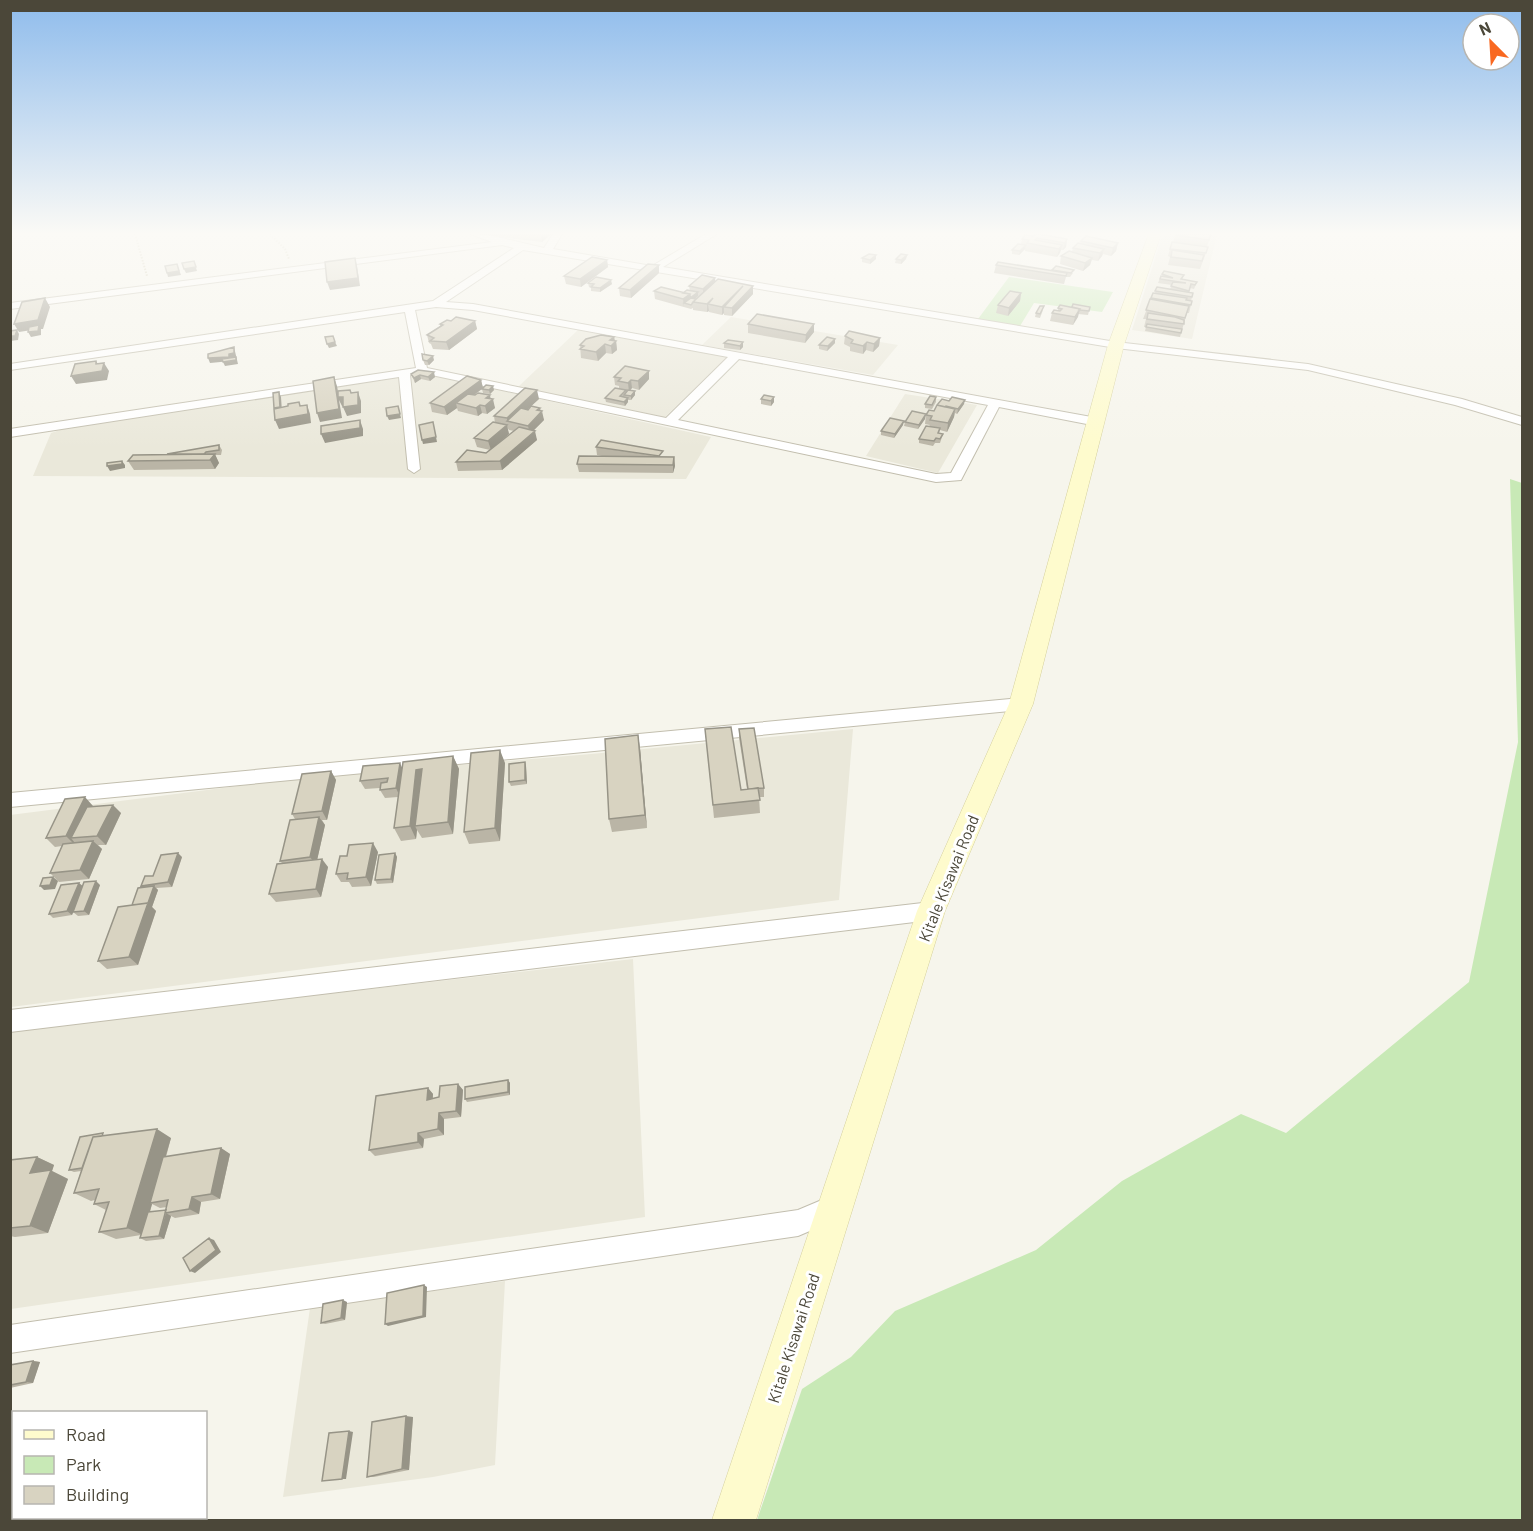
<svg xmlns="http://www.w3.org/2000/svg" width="1533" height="1531" font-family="Barlow,sans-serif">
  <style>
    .residential { fill: #eae8da }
    .green { fill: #c8e9b6 }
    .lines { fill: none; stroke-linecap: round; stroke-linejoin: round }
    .street-casing { stroke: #c2beae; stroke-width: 2 }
    .secondary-casing { stroke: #d5d09c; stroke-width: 1 }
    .path { stroke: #c3bd9f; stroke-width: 2; stroke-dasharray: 1.5 1.5; stroke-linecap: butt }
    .street { fill: #fff; fill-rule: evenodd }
    .secondary { fill: #fefbcd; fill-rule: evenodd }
    .wall { fill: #bab5a6; fill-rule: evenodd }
    .shaded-wall { fill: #979487 }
    .building { fill: #d8d3c1; stroke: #979487; stroke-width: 1.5 }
    .labels { text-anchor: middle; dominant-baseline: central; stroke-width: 6; stroke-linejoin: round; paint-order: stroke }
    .street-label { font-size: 16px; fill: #4b4739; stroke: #fff }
  </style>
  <rect width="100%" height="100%" fill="#f6f5ec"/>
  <path class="residential" d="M1163 234H1217L1192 339 1132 330Z
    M731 317 898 345 873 375 702 345Z
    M578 330 727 357 663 419 518 387Z
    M414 371 711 437 686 479 33 476 51 433 72 426Z
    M905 394 977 405 938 473 866 456Z
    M853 729 839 900 11 1007 10 815 294 779 591 754Z
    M633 959 645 1217 11 1309 10 1030Z
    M505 1281 495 1465 433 1477 283 1497 310 1308Z"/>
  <path class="green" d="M1009 277 1113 292 1102 312 1034 303 1020 326 978 319Z
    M1510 479 1522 483V1520H757L802 1389 851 1357 895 1311 1036 1250 1122 1181 1241 1114 1286 1133 1469 982 1518 742Z"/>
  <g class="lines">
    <defs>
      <path id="street" d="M470 234H485L544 248 553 234H562L553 249 652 266 706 234H717L663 267 1116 342 1308 364 1462 399 1522 417V425L1455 405 1308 370 1116 348 523 250 446 302 473 304 1097 418 1103 422 1097 426 999 407 961 480 936 482 422 373 410 375 420 469 414 473 408 469 399 377 10 437V429L416 368 405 312 10 370V364L433 301 514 248 502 245 10 309V303L492 242ZM436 307 473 310 728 357 666 418 427 368 415 310ZM739 359 988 405 951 473 936 474 678 420Z
        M1021 698 1027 700 1029 704 1027 708 1021 710 10 807V793Z
        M931 902 938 905 941 911 938 917 931 920 10 1032V1010Z
        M836 1194 845 1198 849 1207 845 1216 798 1236 10 1353V1325L798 1210Z"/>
      <path id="secondary" d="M1149 234H1161L1124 345 1033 704 945 911 756 1520H712L917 911 1009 704 1108 345Z"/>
    </defs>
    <use href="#street" class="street-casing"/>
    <use href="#secondary" class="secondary-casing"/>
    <path class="path" d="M135 234 147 276
      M270 234 285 249 289 259"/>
    <use href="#street" class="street"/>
    <use href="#secondary" class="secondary"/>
  </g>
  <path class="wall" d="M476 234H551L542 242Z
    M1176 234H1211L1207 247 1206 253 1200 269 1168 265 1170 257 1168 256 1172 242H1173Z
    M1033 236 1067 239 1066 247 1063 250H1061L1057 257 1025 251V249L1019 255 1012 254V250L1021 244 1022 239Z
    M1081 241 1118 243 1116 251 1111 256 1103 254 1102 256 1098 261 1092 260 1090 265 1083 271 1060 264 1061 256 1072 252 1073 248 1080 244Z
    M876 255V259L870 264 862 262V258Z
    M907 255 906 259 901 264 895 263 896 259Z
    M607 260 608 267 581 287 566 284 564 276Z
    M996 265 1073 273 1070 277H1066L1064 284 994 273Z
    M1164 271 1182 279 1197 282 1194 289 1190 288 1189 292 1193 293 1191 301V305L1189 313H1187L1180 337 1145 331 1146 327H1144L1146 319H1143L1153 293H1155L1157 287 1170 289 1172 285 1158 283 1161 276H1162Z
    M659 273 631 298 620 296 619 288Z
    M715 281 753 294 732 316 724 315V313L722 315 709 312V311L707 312 693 310V308L691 309 655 299 654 291 683 293 690 291 689 286Z
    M588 283 612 284 600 292 591 291V287H589Z
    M1021 293 1020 301 1008 316 996 313 998 305Z
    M1090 307 1088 315 1078 314 1073 325 1050 321 1052 313 1058 310V308Z
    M1043 310 1040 318 1035 317 1036 313Z
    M451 321H475L477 329 449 350 433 349 431 344 429 343 427 335 440 326V324Z
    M748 324H814V332L805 343 748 333Z
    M845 336 880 338 879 346 873 352 866 350 863 354 850 351V347L844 344Z
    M614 337 615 341H616L617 350 612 354 606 353 598 361 581 358 580 345Z
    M835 339V343L827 351 819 349V345Z
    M743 342V347L740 350 724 348V343Z
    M423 360H434L429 365H425Z
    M649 371V379L639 390 632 388 630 390 635 395 631 400H628V402L625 406 606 402 605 398 619 389V386L615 385 614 377Z
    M411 374 435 377 430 381 421 379 415 383Z
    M481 380 483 388 494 390 490 394 483 393 482 389 474 395 491 399 495 408 487 414 482 413 478 416 458 411 457 408 447 415 432 412 430 403Z
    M936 397V402L932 409 925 408V404Z
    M539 399 527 409 540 411 544 420 533 431 537 440 502 470 458 471 456 462 486 453 490 450 477 447 474 438 495 423 494 416ZM507 427 509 430 514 431 500 442 509 434Z
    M761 399 774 402 771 406 761 404Z
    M964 404 957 414 955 413 954 417 947 432 940 430 939 433 943 434 940 443H935L933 446 919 443V439L929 426 930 425 925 424 926 415 934 411 935 408Z
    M925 419 918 429 904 426 905 422Z
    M903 425 894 438 881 435V431Z
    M219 445 222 450 221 455H215L219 463 215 469 134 470 128 461Z
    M596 447 664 457H674L675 466 673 473 579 472 577 464 602 456 597 455Z
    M705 729 741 790 747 789 739 738V729L764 788V797H759L760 813 714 818Z
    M640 748 647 828 612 832 609 819Z
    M453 756 459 769 453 834 422 838 417 830 416 839 401 841 394 828 398 797 385 798 380 790V788L365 789 360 781 402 767Z
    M525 762 526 766 527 784 511 786 509 782Z
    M505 763 500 841 469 844 464 832Z
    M331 771 336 780 327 820H322L325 825 317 860 328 867 321 897 276 902 269 894 282 863 280 861 295 819 292 814Z
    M93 806 121 813 106 845H98L102 849 89 879 59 882 50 873 62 846 55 847 46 838Z
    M378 852 371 886 352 887 349 882H341L336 874Z
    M395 853 397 857 393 883 377 884 375 880Z
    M182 857 172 887 156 888 158 890 152 907 156 911 138 965 107 969 98 961 143 887 141 886 153 876Z
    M100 885 89 915 78 916 73 912 72 915 53 918 49 914 83 886Z
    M508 1080 510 1083V1095L467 1102 465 1099Z
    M458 1084 463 1090 461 1117 444 1119V1135L424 1139 423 1148 375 1156 369 1150 428 1088 433 1094V1098L439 1097Z
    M106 1136 171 1138 166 1157 221 1148 230 1154 220 1199 201 1202 199 1214 175 1218 171 1216 164 1239 146 1241 140 1238 141 1235 116 1239 99 1232 106 1210 94 1204 95 1200 91 1201 74 1193 81 1171 74 1172 69 1170ZM152 1204 160 1208 167 1207 166 1210 150 1212Z
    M37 1157 54 1165 52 1171 68 1179 48 1233 15 1237 10 1236V1160Z
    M347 1302 345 1320 325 1324 321 1323Z
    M33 1361 40 1362 33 1383 10 1388V1365Z
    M413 1417 409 1470 374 1477H367Z"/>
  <path class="shaded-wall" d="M541 234H551L542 242Z
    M1067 239 1066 247 1063 250 1065 243Z
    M1118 243 1116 251 1111 256 1113 248Z
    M1026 245 1025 249 1019 255 1020 251Z
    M1062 245 1060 253 1057 257 1059 249Z
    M1104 249 1102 256 1098 261 1100 253Z
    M876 255V259L870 264V260Z
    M907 255 906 259 901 264V260Z
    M355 258 357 266 360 286 330 290 327 282Z
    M1092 258 1090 265 1083 271 1085 263Z
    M607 260 608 267 581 287 580 279Z
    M194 261 197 271 186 273 184 269Z
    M177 264 181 275 168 277 167 273Z
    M659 265V273L631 298 630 290Z
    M715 278 716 286 703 297V289Z
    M611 280 612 284 600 292V288Z
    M743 286 724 307V313L722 315V307Z
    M753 286V294L732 316V308Z
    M698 292V296L691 302 690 298Z
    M1021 293 1020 301 1008 316 1009 308Z
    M690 294V302L684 303V307L683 299Z
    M45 298 50 307 43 329H41V335L31 337 28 332 38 329 19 332 14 324Z
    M713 298 708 304 709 311 707 312V304Z
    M1080 309 1078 317 1073 325 1075 317Z
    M475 321 477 329 449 350 446 342Z
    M814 324V332L805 343 806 335Z
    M17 330 19 334 18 340 10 341V336Z
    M614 337 615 342 616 341 617 350 612 354 610 340Z
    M880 338 879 346 873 352 874 344Z
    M835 339V343L827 351 828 346Z
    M335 342 337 346 329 348 327 344Z
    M743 342V347L740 350V346Z
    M867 342 866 350 863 354V346Z
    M605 344 606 353 598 361 596 352Z
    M234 347 238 364 225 366 223 362 231 361 210 363 208 358 229 354Z
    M433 356 434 360 429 365 427 361Z
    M96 361 101 369 104 363 109 371 107 380 76 384 71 376 96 364Z
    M649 371V379L639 390 638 381Z
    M434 372 435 377 430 381 428 377Z
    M420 375 421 379 415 383 414 378Z
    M334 377 337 386 339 397H343L346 405 342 406 339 400 342 418 320 422 317 413Z
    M481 380 483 388 462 404 456 403 457 408 447 415 444 407Z
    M631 380 632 388 629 392 628 383Z
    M493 386 494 390 490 394 489 390Z
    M537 390 539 399 513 423 507 421V418Z
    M635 391V395L631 400V396Z
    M279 392 281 397 282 412 280 408Z
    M358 392 361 401V413L347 416 343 407Z
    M490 395 491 401 493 399 495 408 487 414 485 406 486 398Z
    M774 397V402L771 406V401Z
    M628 398V402L625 406 624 402Z
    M965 400 964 404 957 414 958 409Z
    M307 405 310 414 311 423 279 429 275 420Z
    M480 405 482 413 478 416 476 408Z
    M398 406 401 418 389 420 387 416Z
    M540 408 541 413 542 411 544 420 530 434 528 426Z
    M955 409 954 417 947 432 948 423Z
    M926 414 925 419 918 429 919 425Z
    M360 420 363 429V436L325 443 321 434Z
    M904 421 903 425 894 438 895 434Z
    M433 422 437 442 423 444 422 440Z
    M507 425 509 434 491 450 488 441Z
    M535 431 537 440 502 470 500 461Z
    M215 454 219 463 215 469 210 460Z
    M674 457 675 466 673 473V465Z
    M122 461 125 465V468L110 471 107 466Z
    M638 735 640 748 647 828 645 815Z
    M500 750 505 763 500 841 495 828Z
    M453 756 459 769 453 834 448 822Z
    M525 762 526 766 527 784 525 780Z
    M400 763 404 772 400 797 396 788Z
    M422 769 415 826 417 830 416 839 410 826 416 770Z
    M331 771 336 780 327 820 322 811Z
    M85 797 93 806 78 838H71L75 843V845L66 836Z
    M113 805 121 813 106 845 97 836Z
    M319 817 325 825 316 865 310 857Z
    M93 841 102 849 89 879 80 870Z
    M373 843 378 852 371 886 366 877Z
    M178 853 182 857 172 887 168 882Z
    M395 853 397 857 393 883 391 879Z
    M322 859 328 867 321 897 316 889Z
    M53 877 58 881 55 889 44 890 40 886Z
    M96 881 100 885 89 915 84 911Z
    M79 883 84 887 72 915 67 911Z
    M154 886 158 890 152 907 148 903Z
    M148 903 156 911 138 965 129 957Z
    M508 1080 510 1083V1095L508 1092Z
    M458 1084 463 1090 461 1117 456 1111Z
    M428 1088 433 1094 432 1106 427 1100Z
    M439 1113 444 1119V1135L438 1129Z
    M157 1129 171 1138 152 1203H150L152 1204 143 1235 127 1228Z
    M418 1133 424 1139 423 1148 418 1142Z
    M221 1148 230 1154 220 1199 211 1194Z
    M37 1157 54 1165 52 1171 68 1179 48 1233 30 1226V1173Z
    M192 1197 201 1202 199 1214 189 1209Z
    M166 1213 171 1216 164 1239 159 1236Z
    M209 1238 214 1240 221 1252 195 1273 190 1271Z
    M424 1285 427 1287 426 1317 388 1326 385 1324Z
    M343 1300 347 1302 345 1320 341 1318Z
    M33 1361 40 1362 33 1383 26 1382Z
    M406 1416 413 1417 409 1470 402 1469Z
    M349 1431 353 1432 346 1479H342Z"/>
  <path class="building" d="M1035 234H1039L1067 239 1065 243 1037 238 1035 240 1062 245 1059 249 1027 243 1029 240 1022 239 1025 235 1033 236Z
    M1176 234H1211L1209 240 1176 235Z
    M1086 236 1118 243 1113 248 1081 241Z
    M1172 242 1208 247 1206 253 1170 249Z
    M1078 243 1104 249 1100 253 1073 248Z
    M1018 244 1026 245 1020 251 1012 250Z
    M1172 250 1204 255 1202 261 1171 257Z
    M1069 251 1092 258 1085 263 1061 256Z
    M869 254 876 255 870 260 862 258Z
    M901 254 907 255 901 260 896 259Z
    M592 257 607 260 580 279 564 276Z
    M355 258 358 278 327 282 325 262Z
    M194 261 196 267 184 269 182 263Z
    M998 262 1067 273 1066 276 996 265Z
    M177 264 179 271 167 273 165 266Z
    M648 264 659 265 630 290 619 288Z
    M1056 266 1074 270 1071 273 1052 270Z
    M1164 271 1184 275 1181 279 1197 282 1195 285 1191 284 1189 291 1171 286 1173 282 1186 283 1160 279 1161 276 1173 278 1162 274Z
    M702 275 715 278 703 289 689 286Z
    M596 277 611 280 600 288 591 287 594 284 588 283Z
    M718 279 753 286 732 308 724 307 743 286 722 307 708 304 713 298 707 304 693 302Z
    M661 287 690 294 683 299 654 291Z
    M1157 287 1193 293 1192 297 1155 291Z
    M687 290 698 292 690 298V294L683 293Z
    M1010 291 1021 293 1009 308 998 305Z
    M1153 293 1187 298 1186 300 1192 301 1191 305 1151 298Z
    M45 298 38 320 14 324 22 302Z
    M691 298 696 299 691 305 684 303Z
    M1150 299 1189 306 1185 318 1146 310Z
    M1073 304 1090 307 1089 311 1079 310 1080 309 1072 307Z
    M1060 305 1080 309 1075 317 1052 313 1054 310 1060 311 1062 309 1058 308Z
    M1040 306H1044L1040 314 1036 313Z
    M1148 313 1175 317 1184 320V324L1147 319Z
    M757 314 814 324 806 335 748 324Z
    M456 317 475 321 446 342 430 341 434 338 427 335 443 325 440 324 447 320 451 321Z
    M1147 324 1182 329 1181 333 1146 327Z
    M39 325 38 331 28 332 29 327Z
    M17 330 15 336H10V331Z
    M849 331 880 338 874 344 867 342 863 346 851 343 853 340 845 336Z
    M601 335 614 337 610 340 616 341 611 346 605 344 596 352 580 349 584 346 580 345 586 339Z
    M333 336 335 342 327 344 325 337Z
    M827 337 835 339 828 346 819 345Z
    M728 340 743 342 740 346 724 343Z
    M234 347V353L229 354V357L208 358V354Z
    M422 354 433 356 427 361 423 360Z
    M236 357V360L223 362 222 359Z
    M96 361V364L104 363 102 371 71 376 75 364Z
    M625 366 649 371 638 381 631 380 628 383 618 381 621 378 614 377Z
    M418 370 434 372 428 377 420 375 414 378 411 374Z
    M467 376 481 380 444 407 430 403Z
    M334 377 339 409 317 413 313 381Z
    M486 385 493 386 489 390 482 389Z
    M525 388 537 390 507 418 494 416Z
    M615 388 626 390 620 396 628 398 624 402 605 398Z
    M350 390 351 393 358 392V405L343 407V397H338V391Z
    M628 390 635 391 631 396 624 395Z
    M279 392 280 407 274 408 273 393Z
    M478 393 490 395 486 398 493 399 485 406 480 405 476 408 456 403 468 394 475 395Z
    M764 395 774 397 771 401 761 399Z
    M930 396 936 397 932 405 925 404Z
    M952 397 965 400 958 409 946 406 945 407 937 405 942 399 949 401Z
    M299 402 300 406 307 405 308 414 275 420 274 409 288 406V404Z
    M937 405 955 409 948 423 930 420 932 416 926 415 929 410 934 411Z
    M398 406 400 414 387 416 386 408Z
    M531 406 540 408 537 410 542 411 528 426 507 421 521 408 528 410Z
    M912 411 926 414 919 425 905 422Z
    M890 418 904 421 895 434 881 431Z
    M360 420V428L321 434V426Z
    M433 422 436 437 422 440 419 425Z
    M493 422 507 425 488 441 474 438Z
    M926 426 940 428 938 433 943 434 940 439 936 438 934 441 919 439Z
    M519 427 535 431 500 461 456 462 467 450 486 453Z
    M601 440 663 451 659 456 596 447Z
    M219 445V450L206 452 204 454H167Z
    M215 454 210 460 128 461 133 455Z
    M579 456 674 457 673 465 577 464Z
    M122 461V464L107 466V463Z
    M731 727 741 790 758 788 760 800 713 805 705 729Z
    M754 728 764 788 748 789 739 729Z
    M638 735 645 815 609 819 605 739Z
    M500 750 495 828 464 832 471 753Z
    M453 756 448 822 415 826 422 769 416 770 410 826 394 828 403 762Z
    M525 762V780L509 782V764Z
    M400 763 396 788 380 790 381 783 387 782 388 778 360 781 363 766Z
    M331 771 322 811 292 814 302 774Z
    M85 797 66 836 46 838 65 799Z
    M113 805 97 836 71 838 87 807Z
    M319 817 310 857 280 861 290 820Z
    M93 841 80 870 50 873 63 844Z
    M373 843 366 877 347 879 348 873 336 874 340 856H347L349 845Z
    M178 853 168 882 141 886 145 876H153L161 855Z
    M395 853 391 879 375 880 379 855Z
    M322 859 316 889 269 894 277 864Z
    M53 877 50 885 40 886 43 878Z
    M96 881 84 911 73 912 84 882Z
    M79 883 67 911 49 914 61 885Z
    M154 886 148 903 132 905 138 888Z
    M148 903 129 957 98 961 118 907Z
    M508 1080V1092L465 1099V1087Z
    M458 1084 456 1111 439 1113 438 1129 418 1133V1142L369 1150 376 1096 428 1088 427 1100 439 1097 440 1086Z
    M157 1129 127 1228 99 1232 109 1202 94 1204 99 1189 74 1193 93 1137Z
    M103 1133 102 1136 93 1137 82 1168 69 1170 80 1137Z
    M221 1148 211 1194 192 1197 189 1209 165 1213 168 1200 150 1203 163 1157Z
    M37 1157 30 1173 51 1170 30 1226 10 1228V1160Z
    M166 1210 159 1236 140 1238 148 1212Z
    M209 1238 216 1250 190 1271 183 1258Z
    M424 1285 423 1316 385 1324 387 1293Z
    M343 1300 341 1318 321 1323 323 1304Z
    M33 1361 26 1382 10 1385V1365Z
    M406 1416 402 1469 367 1477 372 1422Z
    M349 1431 342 1479 322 1481 329 1433Z"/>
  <linearGradient id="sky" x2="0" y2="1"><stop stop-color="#8fbcec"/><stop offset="0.52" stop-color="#fbfaf6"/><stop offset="1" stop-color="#fbfaf6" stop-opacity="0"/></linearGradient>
  <rect width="1533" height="449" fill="url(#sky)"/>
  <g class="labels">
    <g class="street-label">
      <text transform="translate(948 878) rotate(-68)">Kitale Kisawai Road</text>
      <text transform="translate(793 1338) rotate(-72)">Kitale Kisawai Road</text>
    </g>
  </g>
  <rect width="1533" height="1531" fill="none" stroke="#4b4739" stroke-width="24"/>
  <rect x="12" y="1411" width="195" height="108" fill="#ffffff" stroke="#b7b5b0" stroke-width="1.5"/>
  <rect x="24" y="1430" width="30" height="9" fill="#fefbcd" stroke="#b7b5b0" stroke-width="1.5"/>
  <text x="66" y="1441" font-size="18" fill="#4b4739">Road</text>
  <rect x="24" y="1456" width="30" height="18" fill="#c8e9b6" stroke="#b7b5b0" stroke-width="1.5"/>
  <text x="66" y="1471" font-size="18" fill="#4b4739">Park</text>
  <rect x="24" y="1486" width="30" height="18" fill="#d8d3c1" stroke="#b7b5b0" stroke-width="1.5"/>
  <text x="66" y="1501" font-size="18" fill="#4b4739">Building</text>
  <g transform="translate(1491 42) rotate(336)"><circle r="28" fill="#ffffff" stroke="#b7b5b0" stroke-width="1.5"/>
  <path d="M0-4.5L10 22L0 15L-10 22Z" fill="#f96820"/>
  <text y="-9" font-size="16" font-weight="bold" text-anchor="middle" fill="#4b4739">N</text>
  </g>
</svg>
